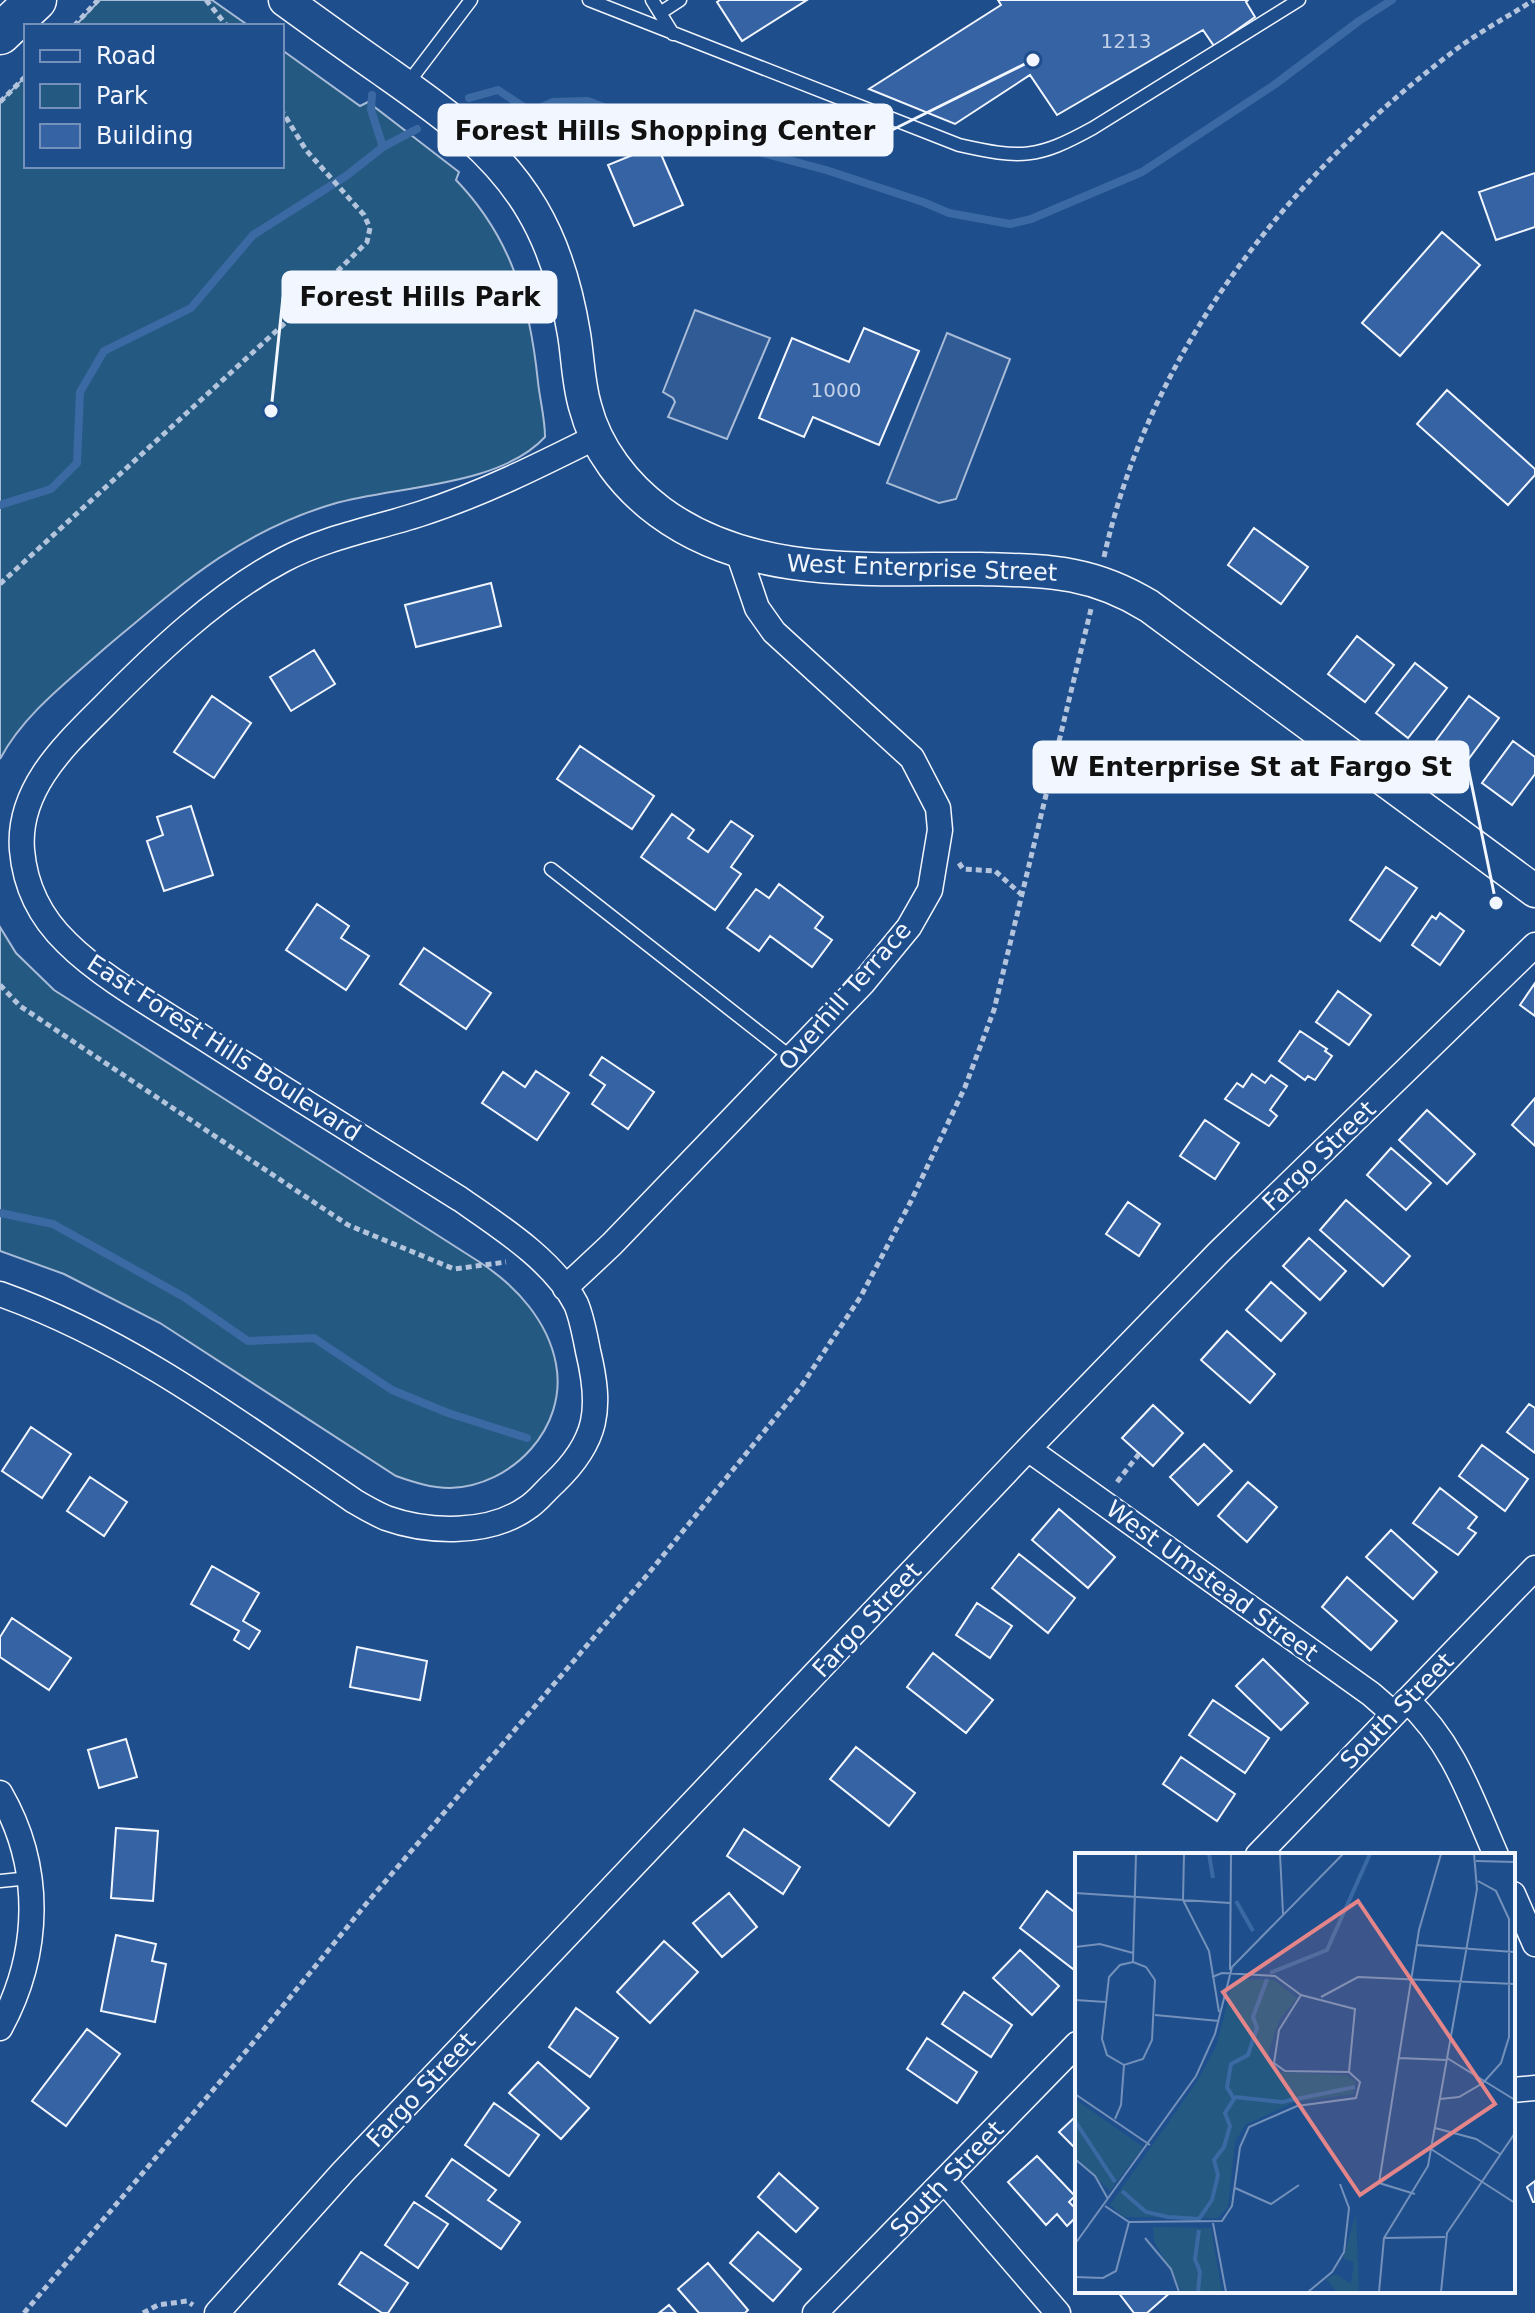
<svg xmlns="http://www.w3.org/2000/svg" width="1535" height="2313" font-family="'DejaVu Sans',sans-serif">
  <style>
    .green { fill: #245a82; stroke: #a8bbd7; stroke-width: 2 }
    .parking { fill: #305b95; stroke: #a8bbd7; stroke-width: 2 }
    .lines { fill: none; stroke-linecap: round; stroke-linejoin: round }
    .stream { stroke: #3b69a3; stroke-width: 8 }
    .building { fill: #3563a3; stroke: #f2f6ff; stroke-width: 2 }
    .service-casing { stroke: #f2f6ff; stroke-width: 15 }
    .minor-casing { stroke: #f2f6ff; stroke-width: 27 }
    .tertiary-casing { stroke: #f2f6ff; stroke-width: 35 }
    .primary-casing { stroke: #f2f6ff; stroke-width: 43 }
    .path { stroke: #b3c4dc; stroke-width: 5; stroke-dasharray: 6 4; stroke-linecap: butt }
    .service { stroke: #1f4e8c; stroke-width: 12 }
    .minor { stroke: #1f4e8c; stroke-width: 24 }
    .tertiary { stroke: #1f4e8c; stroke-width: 32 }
    .primary { stroke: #1f4e8c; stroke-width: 40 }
    .labels { text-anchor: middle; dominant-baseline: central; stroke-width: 6; stroke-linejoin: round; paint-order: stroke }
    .number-label { font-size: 20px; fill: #c3d1e8 }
    .street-label { font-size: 24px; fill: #f2f6ff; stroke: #1f4e8c }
    .inset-river { fill: none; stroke: #3b69a3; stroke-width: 4 }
    .inset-road { fill: none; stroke: #7391ba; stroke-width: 2 }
    .view { fill: #e38589; fill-opacity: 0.15; stroke: #e38589; stroke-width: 4 }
    .inset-edge { fill: none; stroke: #f2f6ff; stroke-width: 4 }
    .leader { fill: none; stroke: #f2f6ff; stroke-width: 3 }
    .callout-dot { fill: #f2f6ff; stroke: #1f4e8c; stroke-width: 3 }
    .callout { fill: #f2f6ff; stroke: #f2f6ff; stroke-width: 3 }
    .callout-label { font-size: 26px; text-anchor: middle; font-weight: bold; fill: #111 }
  </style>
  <rect width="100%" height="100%" fill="#1f4e8c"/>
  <path class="green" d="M100 0H212L249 26H75Z
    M282 50 360 106 368 102 459 172 456 180C512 238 530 304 538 382 540 401 545 418 545 437 499 487 395 486 333 504 238 532 178 587 104 649 67 682 24 714 0 759V102L26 76V166H282Z
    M0 927 16 953 54 990 481 1263C516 1286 548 1321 556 1364 568 1428 512 1486 450 1488 431 1488 413 1482 396 1476L160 1323 64 1274 0 1251Z"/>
  <path class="parking" d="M695 310 770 338 727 439 668 417 675 402 673 398 663 392Z
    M947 333 1010 359 956 499 939 503 887 483Z"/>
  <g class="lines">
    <path class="stream" d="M372 95 371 110 383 147
      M469 98 498 90 531 112 553 102 588 101 632 118 826 170 923 202 949 213 1010 224 1031 219 1142 172 1274 85 1359 21 1392 0
      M0 505 51 489 77 463 80 392 104 351 191 308 253 235 346 176 383 147 417 129
      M0 1213 53 1224 184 1297 248 1341 314 1338 392 1390 448 1413 527 1438"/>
  </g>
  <path class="building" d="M720 0H807L742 41 717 2Z
    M998 0H1248L1246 2 1255 17 1214 46 1203 30 1057 115 1030 75 955 124 869 89 1001 5Z
    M657 145 683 205 634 226 608 165Z
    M1535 173V227L1496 240 1479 192Z
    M1442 232 1480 265 1400 356 1362 323Z
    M864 328 919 351 879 445 813 417 804 437 759 418 792 338 849 362Z
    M1447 390 1535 469V475L1508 505 1417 424Z
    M1254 528 1308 567 1281 604 1228 565Z
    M491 583 501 626 416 647 405 605Z
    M1357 636 1394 665 1365 702 1328 674Z
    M314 650 335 684 291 711 270 677Z
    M1415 663 1447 688 1408 738 1376 713Z
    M212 696 251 723 214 778 174 752Z
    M1469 696 1499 718 1462 768 1432 746Z
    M1513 741 1535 757V774L1512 805 1482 783Z
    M580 746 654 796 632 829 557 779Z
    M191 806 213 875 164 891 147 841 163 835 157 817Z
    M672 814 694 830 688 838 708 852 731 821 753 836 731 867 741 874 715 910 641 857Z
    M1386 867 1417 888 1380 941 1350 920Z
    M779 884 823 917 815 928 832 940 812 967 770 936 759 951 727 928 756 889 769 898Z
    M317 904 349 926 341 938 369 956 346 990 286 950Z
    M1440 913 1464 931 1440 965 1412 945 1432 916 1436 919Z
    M424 948 491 993 466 1029 400 984Z
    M1535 983V1016L1520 1005Z
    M1338 991 1371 1015 1349 1045 1316 1022Z
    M1300 1031 1327 1049 1325 1051 1332 1056 1315 1080 1308 1076 1305 1080 1279 1061Z
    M602 1057 654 1092 628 1129 592 1104 605 1085 590 1075Z
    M536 1071 569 1093 537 1140 482 1103 503 1072 525 1087Z
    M1252 1074 1265 1083 1271 1075 1287 1086 1270 1110 1277 1116 1269 1126 1225 1099 1237 1083 1243 1087Z
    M1535 1098V1146L1512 1125Z
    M1427 1110 1475 1154 1447 1184 1399 1140Z
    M1205 1120 1239 1143 1215 1179 1180 1156Z
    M1391 1148 1431 1183 1406 1210 1367 1175Z
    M1346 1200 1410 1256 1383 1286 1320 1230Z
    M1128 1202 1160 1224 1139 1256 1106 1234Z
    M1309 1238 1346 1271 1320 1300 1283 1266Z
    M1271 1282 1306 1313 1281 1341 1246 1310Z
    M1227 1331 1275 1374 1250 1403 1201 1360Z
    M1529 1404 1535 1408V1453L1507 1432Z
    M1153 1405 1183 1433 1153 1466 1122 1438Z
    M31 1427 71 1454 42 1498 2 1471Z
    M1204 1444 1232 1471 1198 1505 1170 1477Z
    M1482 1445 1528 1479 1505 1511 1459 1476Z
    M90 1477 127 1502 104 1536 67 1511Z
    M1248 1482 1277 1507 1247 1542 1218 1516Z
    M1440 1488 1477 1517 1468 1528 1476 1533 1458 1555 1413 1523Z
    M1059 1509 1115 1557 1088 1588 1032 1540Z
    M1391 1530 1437 1572 1413 1599 1366 1557Z
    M1019 1554 1075 1598 1048 1633 992 1588Z
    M212 1566 259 1593 243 1621 260 1631 249 1649 234 1640 239 1631 191 1604Z
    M1347 1577 1397 1621 1371 1650 1322 1607Z
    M977 1603 1012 1626 990 1658 956 1635Z
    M12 1618 71 1658 49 1690 0 1657V1637Z
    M357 1647 427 1661 420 1700 350 1687Z
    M933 1653 993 1700 966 1733 907 1687Z
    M1263 1659 1308 1703 1281 1730 1236 1686Z
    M1213 1700 1269 1738 1245 1773 1189 1735Z
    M126 1739 137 1777 99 1788 88 1750Z
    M856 1747 915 1793 889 1826 830 1779Z
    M1181 1757 1235 1794 1217 1821 1163 1784Z
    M116 1828 158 1831 153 1901 111 1898Z
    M744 1829 800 1867 783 1894 727 1856Z
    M1047 1891 1077 1914V1964L1073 1969 1020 1928Z
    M729 1893 757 1927 722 1957 693 1923Z
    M116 1935 156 1944 152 1961 166 1964 155 2022 101 2011Z
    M664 1941 698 1972 650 2023 617 1992Z
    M1020 1950 1059 1986 1032 2015 993 1978Z
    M964 1992 1012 2025 991 2057 942 2024Z
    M576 2008 618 2038 590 2077 549 2047Z
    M87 2029 120 2054 66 2126 32 2101Z
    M927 2038 977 2072 957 2103 907 2069Z
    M538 2062 589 2108 561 2139 509 2093Z
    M494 2103 539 2135 509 2176 465 2145Z
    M1077 2115V2150L1059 2132Z
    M1037 2156 1075 2196 1069 2202 1077 2210V2216L1067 2226 1057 2214 1046 2225 1008 2182Z
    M452 2159 496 2190 488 2200 520 2222 501 2249 426 2196Z
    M779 2173 818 2208 796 2232 758 2197Z
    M1535 2181V2202H1533L1527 2187Z
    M414 2202 448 2224 418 2268 385 2245Z
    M758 2232 801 2269 773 2301 730 2263Z
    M361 2252 408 2283 388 2313H382L339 2284Z
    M708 2263 748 2310 745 2313H699L678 2289Z
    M1119 2291H1172L1147 2313H1134L1118 2292Z
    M669 2305 676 2313H659Z"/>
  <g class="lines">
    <defs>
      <path id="service" d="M589 0 959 145C1021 159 1037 159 1093 128L1299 0
        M652 0 673 34
        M660 13 680 0
        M408 83 471 0
        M551 869 792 1058
        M0 1881 30 1878"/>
      <path id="minor" d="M565 1288 612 1244 863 983 909 927 930 890 940 830 938 808 912 758 774 632 757 608 738 552
        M0 1294C130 1340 241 1424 354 1501 364 1507 375 1513 386 1518 428 1533 489 1535 527 1508 537 1502 545 1491 554 1483 598 1441 602 1409 588 1351 585 1336 582 1318 576 1304 554 1261 499 1226 460 1199 374 1145 288 1092 202 1037 160 1010 102 978 67 943 41 918 25 886 22 850 17 789 65 745 104 706 156 653 217 595 283 560 326 537 374 529 420 514 482 494 538 466 596 437
        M1028 1449 1371 1694 1394 1714
        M1407 1700C1455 1746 1470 1796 1496 1855
        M0 1793C43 1867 41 1953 0 2028
        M1258 1855 1535 1568
        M1513 1894 1535 1944
        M1513 2090 1535 2088
        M945 2182 1058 2313
        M217 2313 342 2173 1028 1449 1219 1252 1535 945
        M815 2313 1077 2044"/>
      <path id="tertiary" d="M285 0C318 24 350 47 383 70 440 110 496 148 532 209 554 246 567 291 574 334 578 358 578 382 585 406 596 449 625 486 660 512 752 580 872 568 981 569 1047 571 1090 570 1149 606L1535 891"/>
      <path id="primary" d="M0 34 36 0"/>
    </defs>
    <use href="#service" class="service-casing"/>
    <use href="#minor" class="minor-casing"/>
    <use href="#tertiary" class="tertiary-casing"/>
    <use href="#primary" class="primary-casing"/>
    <path class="path" d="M206 0 227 26
      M74 26 98 0
      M0 102 26 76
      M1104 557C1151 346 1292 171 1462 45 1485 29 1510 15 1534 0
      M0 584 286 322 367 242 370 228 364 215 306 150 282 111
      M959 863 963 869 995 871 1022 895
      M0 985 20 1006 348 1225 454 1269 506 1262
      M1117 1482 1139 1454
      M24 2313 247 2050 366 1904 648 1574 802 1385 861 1296 911 1201 965 1087 994 1010 1091 609
      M143 2313 158 2305 187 2301 193 2305"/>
    <use href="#service" class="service"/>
    <use href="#minor" class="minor"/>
    <use href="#tertiary" class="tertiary"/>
    <use href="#primary" class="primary"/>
  </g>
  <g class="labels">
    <g class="number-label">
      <text x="1126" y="41">1213</text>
      <text x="836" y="390">1000</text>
    </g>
    <g class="street-label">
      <text transform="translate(922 568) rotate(2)">West Enterprise Street</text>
      <text transform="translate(845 996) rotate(-49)">Overhill Terrace</text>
      <text transform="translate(224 1048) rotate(33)">East Forest Hills Boulevard</text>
      <text transform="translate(1319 1156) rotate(-44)">Fargo Street</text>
      <text transform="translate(1212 1581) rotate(36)">West Umstead Street</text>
      <text transform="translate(867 1620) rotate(-47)">Fargo Street</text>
      <text transform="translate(1397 1711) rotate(-46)">South Street</text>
      <text transform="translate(421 2090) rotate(-47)">Fargo Street</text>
      <text transform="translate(947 2179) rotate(-46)">South Street</text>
    </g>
  </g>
  <g transform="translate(1075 1853)">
    <rect width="440" height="440" fill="#1f4e8c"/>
    <path d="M164 126 199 127 222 145 205 166 195 194 193 207 201 219 271 222 280 229 278 241 220 249 170 272 160 289 153 354 143 365 49 364 35 352 121 230 141 194 157 132ZM0 246 68 294 35 338 0 303ZM281 361 284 439H262L251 426 261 421 276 431 279 410 268 405ZM78 374 136 375 147 439H107L79 388Z" fill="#245a82"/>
    <path class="inset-river" d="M134 1 138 25M161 48 178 78M195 120 252 97 295 1M160 244 207 249 280 234M0 268 40 329M47 338 71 359 93 364 124 366 137 347 143 322 139 307 149 294 155 273 150 260 159 246 152 234 156 211 173 202 182 175 178 164 192 126M123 439 125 419 120 406 124 377"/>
    <path class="inset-road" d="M109 1 108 47 134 98 144 159M205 1 208 61M401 8 440 9M0 40 155 50M341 92 439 99M0 94 25 91 58 100M58 109 71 114 80 127 77 187 68 206 49 212 32 202 27 186 34 124 45 112ZM58 109 61 1M155 117 156 1M137 124 147 120 200 123 226 142M226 142 280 156 274 219M246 144 283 124 440 131M0 147 31 149M80 162 144 168M324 205 372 207M372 205 440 247M0 241 75 292M365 246 384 244 408 230 426 210 434 184V66L421 38 403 28M40 266 46 252 49 212M360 275 401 286 425 301M356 296 440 350M0 306 20 323 33 346M160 335 196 351 224 332M340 341 304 330 344 77 366 1M30 353 54 369 147 368 157 353 165 294 174 274 222 253 281 245 285 229 274 219 210 218 199 210 204 177 226 142M138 370 151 439M70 385 96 416 104 439M309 385 370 384M0 391 121 223 140 181 157 114 268 1M0 424 28 425 41 418 54 369M233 439 257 419 269 399 274 355 265 331M304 439 309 385 353 313 402 36 399 1M366 439 372 380 440 280"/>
    <path class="view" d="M283 48 420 251 285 342 148 139Z"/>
    <rect width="440" height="440" class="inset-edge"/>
  </g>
  <path class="leader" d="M1033 60L892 130M271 411L283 297M1496 903L1468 767"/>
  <g class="callout-dot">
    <circle cx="1033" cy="60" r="8"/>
    <circle cx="271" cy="411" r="8"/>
    <circle cx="1496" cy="903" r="8"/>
  </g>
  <g class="callout">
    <rect x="439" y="105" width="453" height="50" rx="8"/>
    <rect x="283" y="272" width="273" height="50" rx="8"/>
    <rect x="1034" y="742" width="434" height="50" rx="8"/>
  </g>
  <g class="callout-label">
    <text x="665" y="140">Forest Hills Shopping Center</text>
    <text x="420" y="306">Forest Hills Park</text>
    <text x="1251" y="776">W Enterprise St at Fargo St</text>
  </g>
  <rect x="24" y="24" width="260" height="144" fill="#1f4e8c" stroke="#7391ba" stroke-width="2"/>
  <rect x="40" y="50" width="40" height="12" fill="#1f4e8c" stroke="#7391ba" stroke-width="2"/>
  <text x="96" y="64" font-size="24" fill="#f2f6ff">Road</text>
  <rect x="40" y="84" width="40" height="24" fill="#245a82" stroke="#7391ba" stroke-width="2"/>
  <text x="96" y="104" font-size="24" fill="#f2f6ff">Park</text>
  <rect x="40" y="124" width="40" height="24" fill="#3563a3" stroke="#7391ba" stroke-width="2"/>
  <text x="96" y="144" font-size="24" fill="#f2f6ff">Building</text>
</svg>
